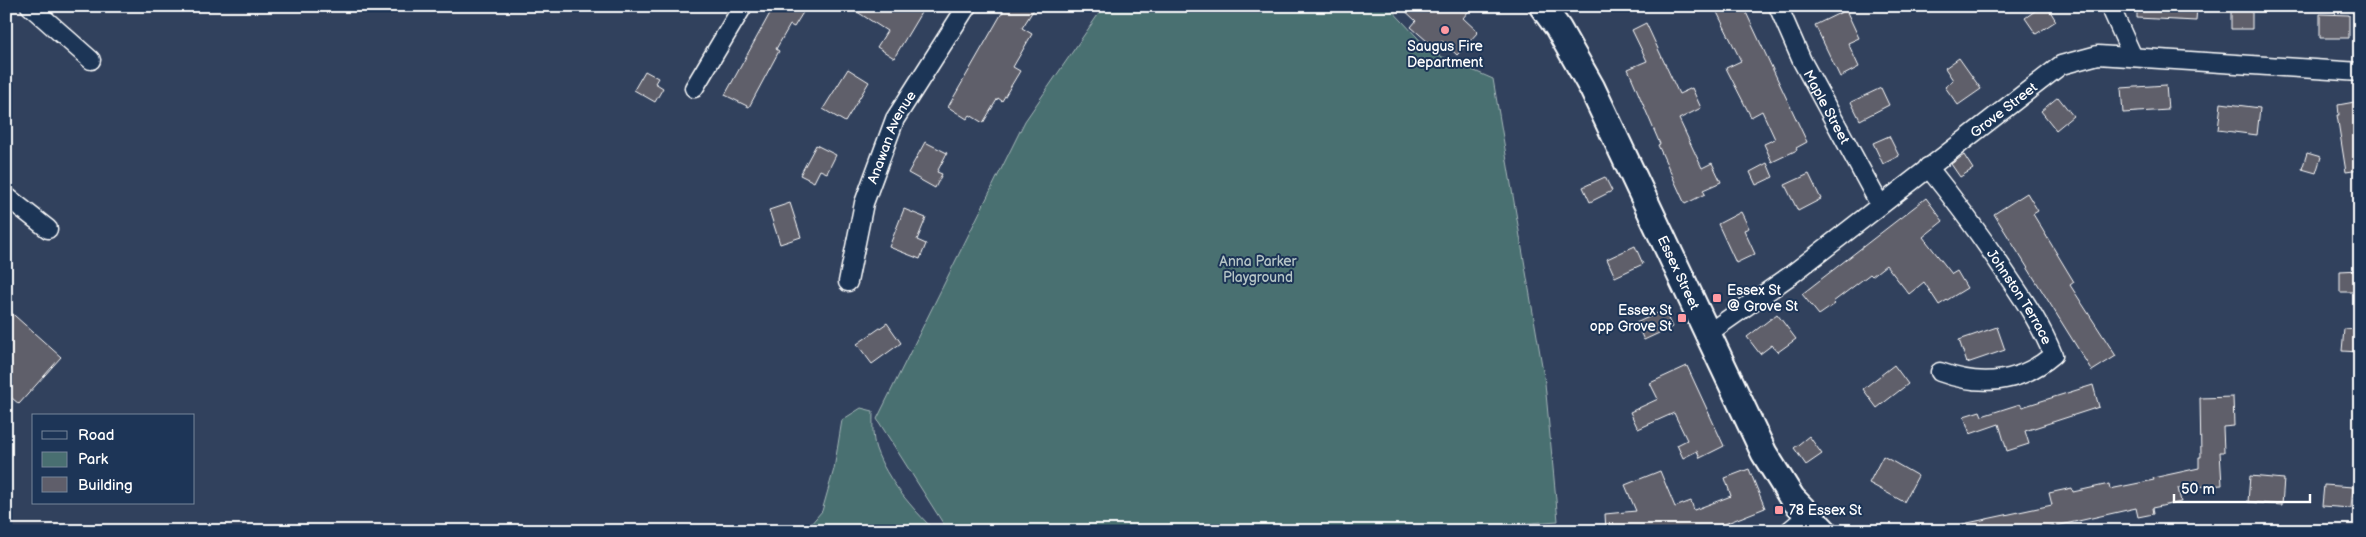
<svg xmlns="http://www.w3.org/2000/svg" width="2366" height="537" font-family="'Balsamiq Sans',sans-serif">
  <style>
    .green { fill: #496f71; stroke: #a4b7b8 }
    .building { fill: #5f5e6a; stroke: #fff }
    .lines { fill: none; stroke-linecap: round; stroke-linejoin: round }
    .street-casing { stroke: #fff; stroke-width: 21 }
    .secondary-casing { stroke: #fff; stroke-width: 29 }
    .street { stroke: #1d3557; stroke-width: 18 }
    .secondary { stroke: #1d3557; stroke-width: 25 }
    .poi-dot { fill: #ff9aa2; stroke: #1d3557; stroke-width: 2 }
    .labels { text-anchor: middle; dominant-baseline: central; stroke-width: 4; stroke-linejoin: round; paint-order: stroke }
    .poi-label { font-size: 14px; fill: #fff; stroke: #1d3557; text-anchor: start }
    .street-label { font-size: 14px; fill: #fff; stroke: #1d3557 }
    .park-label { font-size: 14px; fill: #b6c5c6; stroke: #1d3557 }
  </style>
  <rect width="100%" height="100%" fill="#31415d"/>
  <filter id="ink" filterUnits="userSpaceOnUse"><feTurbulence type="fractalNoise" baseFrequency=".02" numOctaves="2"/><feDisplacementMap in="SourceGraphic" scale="10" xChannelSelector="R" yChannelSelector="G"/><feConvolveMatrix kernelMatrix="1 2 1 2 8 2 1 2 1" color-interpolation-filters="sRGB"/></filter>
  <g filter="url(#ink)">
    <path class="green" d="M1104 6H1388L1431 52 1493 79 1545 383 1558 521 1516 524 1498 531H948L877 419 1025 121Z
      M861 408 873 411C873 424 872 437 876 449 887 480 912 508 935 531H805L822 511 834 469 842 420Z"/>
    <path class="building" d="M774 6H807L794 27 790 25 776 49 779 51 749 107 725 95Z
      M848 6H925L894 58 877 47 887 31Z
      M1006 6H1036L1022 28 1032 34 1013 67 1020 71 1002 101 998 98 983 123 970 115 967 119 948 107Z
      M1400 6H1473L1463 18 1478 32 1457 55 1442 41 1435 48 1411 27 1416 21Z
      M1714 6H1743L1807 142 1796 148 1797 150 1772 162 1764 144 1775 139 1762 111 1751 117 1726 68 1741 61Z
      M2042 6H2047L2056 21 2036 34 2025 18Z
      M2137 6H2197L2196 21 2137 18Z
      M2231 7H2252V29H2231Z
      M1846 10 1859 38 1848 43 1859 67 1840 77 1815 25Z
      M2320 14 2349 15V38H2320Z
      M1646 23 1679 94 1692 88 1701 108 1679 119 1702 168 1712 163 1721 182 1703 190 1705 194 1685 204 1658 145 1660 144 1628 69 1647 61 1632 30Z
      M1959 58 1981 89 1958 105 1945 87 1953 80 1945 68Z
      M848 69 869 82 845 122 823 109Z
      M645 71 658 78 655 83 663 88 655 102 634 90Z
      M2166 85 2168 110 2123 113 2121 88Z
      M1881 88 1889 105 1860 120 1851 102Z
      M2058 97 2073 116 2056 130 2041 111Z
      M2360 101V170L2346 172 2337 115H2339L2338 105Z
      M2221 103 2260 108 2257 135 2218 130Z
      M1889 136 1899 156 1883 164 1873 143Z
      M925 142 947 153 937 172 942 174 935 188 908 173Z
      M816 145 836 155 827 173 820 170 814 182 800 175Z
      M2307 153 2321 157 2316 173 2302 169Z
      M1964 155 1973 169 1960 177 1951 164Z
      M1767 163 1773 177 1756 185 1750 172Z
      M1809 174 1821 199 1798 211 1785 185Z
      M1605 177 1612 191 1590 202 1583 187Z
      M2027 193 2038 211 2033 214 2074 282 2070 285 2116 356 2092 371 1994 214Z
      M1926 198 1943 221 1923 237 1952 274 1957 271 1967 288 1939 305 1924 282 1909 294 1886 265 1872 276 1870 274 1833 302 1835 304 1819 315 1802 294Z
      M790 203 801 237 780 244 769 210Z
      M904 209 926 218 917 240 926 244 920 259 889 247Z
      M1741 212 1749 228 1744 230 1755 254 1736 263 1718 224Z
      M1635 246 1643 264 1615 277 1607 259Z
      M2360 270V292H2340V271Z
      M6 308 61 357 19 404 6 393Z
      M1664 310 1672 327 1644 340 1636 323Z
      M1777 314 1796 339 1778 352 1772 345 1760 354 1747 337Z
      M887 323 901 343 872 364 857 344Z
      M1997 327 2005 350 1967 363 1959 340Z
      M2344 329 2360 330V352L2342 351Z
      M1894 365 1908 384 1877 408 1863 389Z
      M1687 366 1724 446 1700 458 1697 451 1683 458 1677 445 1687 440 1674 413 1638 429 1630 412 1658 399 1650 383Z
      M2093 385 2099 407 2025 431 2029 444 2007 451 1999 424 1970 434 1964 416 1980 411 1982 416 2020 404 2022 407Z
      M2233 397 2234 426 2223 427 2224 452H2220L2222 485 2178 488 2181 502 2152 508 2153 514 2138 517 2136 508 2043 529 2044 531H1964L1963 524 2052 505 2049 493 2072 488 2073 492 2109 484 2110 489 2154 480 2153 478 2199 468V457H2201L2200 398Z
      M1809 436 1822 454 1806 465 1794 448Z
      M1883 456 1918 476 1904 502 1869 483Z
      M1749 469 1765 508 1707 531H1606L1605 514 1636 511 1625 485 1660 471 1675 507 1691 501 1694 510 1731 496 1725 478Z
      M2250 476 2284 479 2282 505 2248 502Z
      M2324 485 2353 487 2351 508 2322 506Z"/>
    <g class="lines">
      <defs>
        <g id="street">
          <path d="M30 6 91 60"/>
          <path id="s1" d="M1778 6 1802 61 1880 205"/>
          <path d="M2110 6 2133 57"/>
          <path d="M694 88 743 6"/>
          <path id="s2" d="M1928 167C1957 203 1984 240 2009 278 2026 303 2042 327 2053 355 2019 384 1981 387 1940 372"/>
          <path d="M6 196 48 229"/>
          <path id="s3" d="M848 282 864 203 895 119 967 6"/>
          <path id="s4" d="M1707 334 1791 275 2061 65 2098 55 2360 72"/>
          <path d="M1789 531 1807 516"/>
        </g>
        <g id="secondary">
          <path id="s5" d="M1542 6 1558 28 1592 88 1764 453 1792 498 1824 531"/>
        </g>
      </defs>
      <use href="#street" class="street-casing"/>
      <use href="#secondary" class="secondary-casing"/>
      <use href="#street" class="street"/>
      <use href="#secondary" class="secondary"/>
    </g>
  </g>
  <g class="poi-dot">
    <circle cx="1445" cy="30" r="5"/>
    <rect x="1712" y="293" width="10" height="10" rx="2.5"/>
    <rect x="1677" y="313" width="10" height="10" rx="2.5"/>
    <rect x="1774" y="505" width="10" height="10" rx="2.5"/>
  </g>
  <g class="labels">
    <g class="poi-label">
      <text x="1445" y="46" text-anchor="middle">Saugus Fire<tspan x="1445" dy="16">Department</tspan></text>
      <text x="1727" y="290">Essex St<tspan x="1727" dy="16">@ Grove St</tspan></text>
      <text x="1672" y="310" text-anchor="end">Essex St<tspan x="1672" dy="16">opp Grove St</tspan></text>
      <text x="1789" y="510">78 Essex St</text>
    </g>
    <g class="street-label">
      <text stroke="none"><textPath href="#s1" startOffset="112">Maple Street</textPath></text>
      <text stroke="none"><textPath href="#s4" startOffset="372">Grove Street</textPath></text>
      <text stroke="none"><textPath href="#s3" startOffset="152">Anawan Avenue</textPath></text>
      <text stroke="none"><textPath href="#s5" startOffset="300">Essex Street</textPath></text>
      <text stroke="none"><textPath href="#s2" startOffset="159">Johnston Terrace</textPath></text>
    </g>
    <g class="park-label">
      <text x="1258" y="261">Anna Parker<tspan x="1258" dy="16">Playground</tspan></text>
    </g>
  </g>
  <rect width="2366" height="537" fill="none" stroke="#1d3557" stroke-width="25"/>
  <rect x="12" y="12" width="2341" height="512" fill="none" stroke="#fff" stroke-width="2" filter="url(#ink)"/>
  <rect x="32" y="414" width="162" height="90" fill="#1d3557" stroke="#77869a"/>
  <rect x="42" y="431" width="25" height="8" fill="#1d3557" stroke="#77869a"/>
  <text x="78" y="440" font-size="15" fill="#ffffff">Road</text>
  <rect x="42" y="452" width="25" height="15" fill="#496f71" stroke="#77869a"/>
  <text x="78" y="464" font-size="15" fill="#ffffff">Park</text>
  <rect x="42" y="477" width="25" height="15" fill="#5f5e6a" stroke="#77869a"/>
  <text x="78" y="490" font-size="15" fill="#ffffff">Building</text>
  <path d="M2174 494v8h136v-8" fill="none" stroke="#ffffff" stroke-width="2.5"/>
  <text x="2181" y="494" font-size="15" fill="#ffffff" stroke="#1d3557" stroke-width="4" paint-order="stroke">50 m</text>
</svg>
